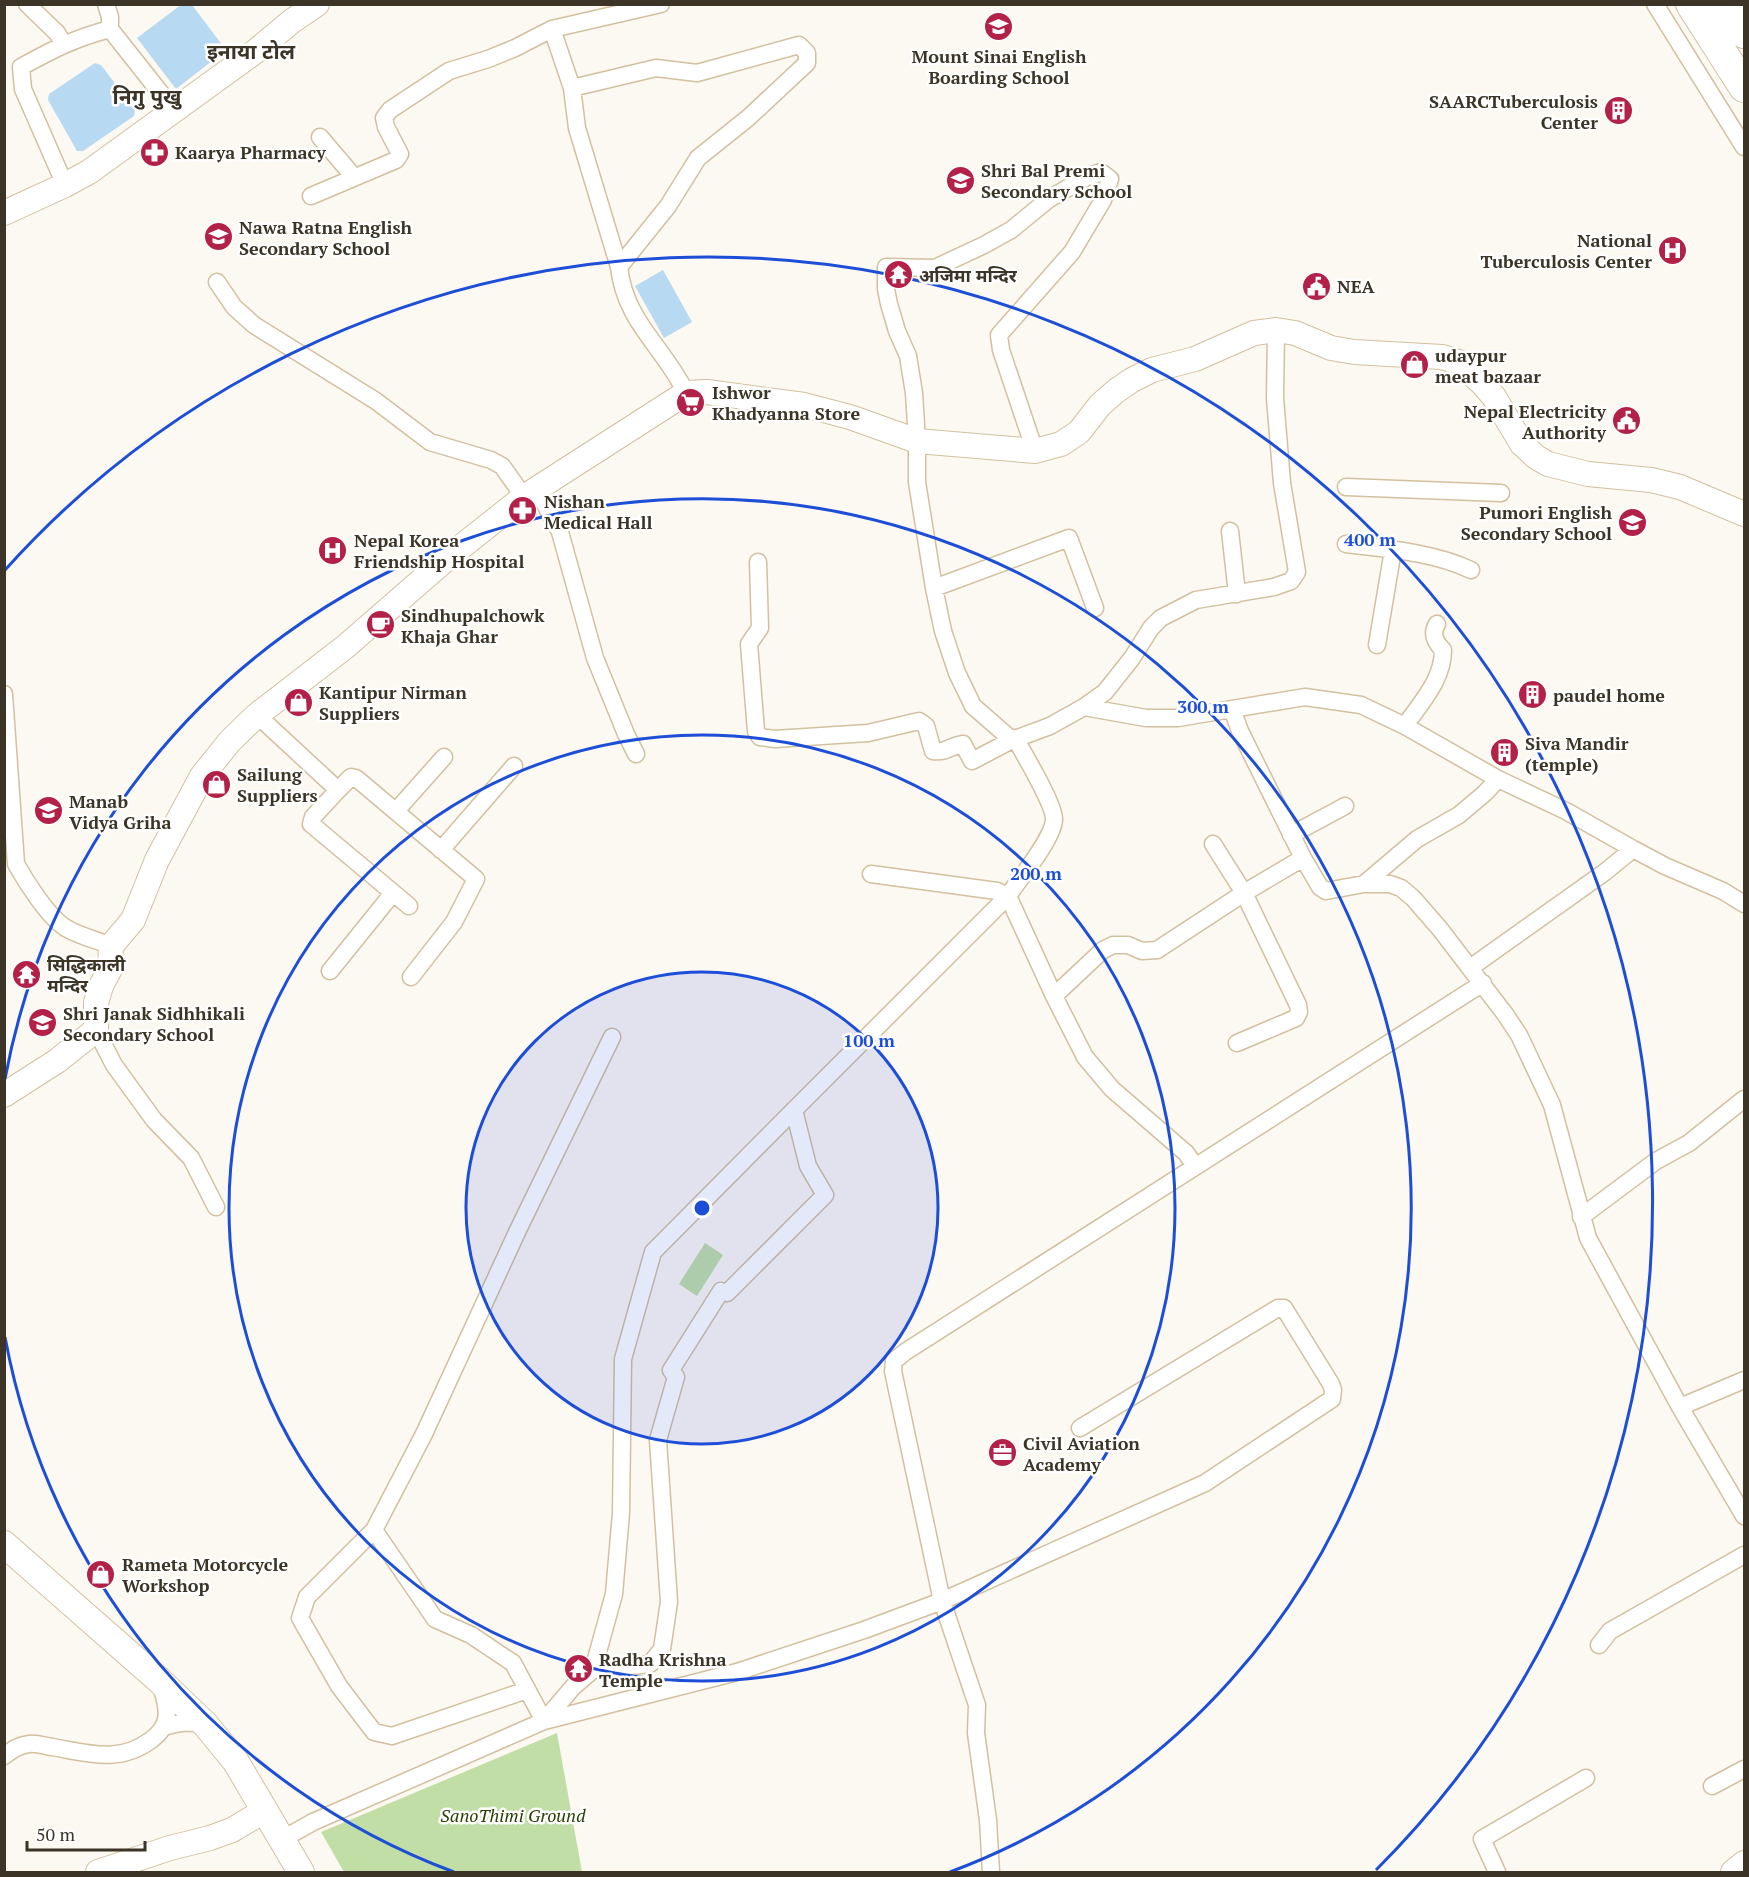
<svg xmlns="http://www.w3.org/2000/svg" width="1749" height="1877" font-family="'PT Serif','Noto Sans Devanagari',serif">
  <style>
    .green { fill: #c1dea6 }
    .water { fill: #b7d9f1 }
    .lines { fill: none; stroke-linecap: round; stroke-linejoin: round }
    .street-casing { stroke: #d2c09f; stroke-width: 19 }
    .secondary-casing { stroke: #d2c09f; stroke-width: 26 }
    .primary-casing { stroke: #d2c09f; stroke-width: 28 }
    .highway-casing { stroke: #d2c09f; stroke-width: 32 }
    .street { stroke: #fff; stroke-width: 16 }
    .secondary { stroke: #fff; stroke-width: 24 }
    .primary { stroke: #fff; stroke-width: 26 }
    .highway { stroke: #fff; stroke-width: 30 }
    .ring { fill: none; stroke: #1d4ed8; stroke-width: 3 }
    .labels { text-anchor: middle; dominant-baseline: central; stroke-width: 5; stroke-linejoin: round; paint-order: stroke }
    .poi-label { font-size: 18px; font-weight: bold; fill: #3b3427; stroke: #fff; text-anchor: start }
    .park-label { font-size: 18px; font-style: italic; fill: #274000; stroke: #fff }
    .quarter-label { font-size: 21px; font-weight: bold; fill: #3b3427; stroke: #fff }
    .centre { fill: #1d4ed8; stroke: #fff; stroke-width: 3 }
    .ring-label { font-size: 18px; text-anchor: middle; font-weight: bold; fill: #1d4ed8; stroke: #fff; stroke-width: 5; stroke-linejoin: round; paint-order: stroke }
  </style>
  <rect width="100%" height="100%" fill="#fcf8f2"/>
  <path class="green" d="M705 1243 723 1255 697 1296 679 1284Z
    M557 1733 582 1872H344L321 1832Z"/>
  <path class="water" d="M182 4 192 5 226 50 176 89 137 38Z
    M95 63 101 65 135 110 134 116 83 151H77L48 100 49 94Z
    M663 270 692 322 664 338 635 286Z"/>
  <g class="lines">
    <defs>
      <path id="street" d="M27 4 57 33 64 44
        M106 4 110 17V29L174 110
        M1655 4 1744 147
        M552 29 572 88 577 128 619 267C625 322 664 347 686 393
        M572 88 656 68 697 73 799 45 807 53V63L748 118 698 158 668 206 619 267
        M320 137 354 177
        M65 185 23 89 21 67C52 50 75 38 110 29
        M311 196 396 160 400 154 386 127 384 118 390 110 449 71 488 59 515 48 552 29 661 4
        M217 282 234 307 254 325 376 401 430 442 491 460 502 466 524 497
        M1035 451 1001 350 999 335 1072 252 1103 200 1110 179 1101 172 1085 178 1049 199 1011 230 984 245 935 268 886 267V289L889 304 897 331 908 356 914 393 917 441V482L934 588 943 631 957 673 973 706 1012 740 1050 726 1084 707 1105 692 1132 658 1151 628 1161 618 1196 600 1274 587 1291 581 1297 572 1282 483 1275 398 1276 330
        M1346 487 1501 493
        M536 488 560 532 595 658 626 734 636 754
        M1230 531 1237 594
        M1346 544C1387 549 1433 552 1471 570
        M758 562 760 628 749 644 756 731 760 737 775 739 868 733 919 721 926 726 933 751C947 753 949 746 963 744L972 761 1012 740
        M934 588 1069 538 1095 608
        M1377 645 1393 550
        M4 694 16 864C26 882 49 918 66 928 79 936 97 940 111 946
        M1084 707 1146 718H1178L1305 697 1361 705 1405 726 1498 779 1566 811 1633 849 1665 866 1723 891 1744 904
        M1232 709 1240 731 1303 858 1320 887 1326 891 1364 884H1390L1401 888 1413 898 1440 929 1505 1014 1519 1035 1552 1105 1588 1238 1680 1407 1744 1516
        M257 715 338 790 313 817 311 824 409 906
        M1405 726C1421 702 1443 680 1443 650 1435 642 1431 634 1437 624
        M1015 738C1024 754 1054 804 1054 819 1054 838 1019 879 1008 896L1054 996 1085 1057 1112 1089 1186 1153 1195 1166
        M338 790 351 777 356 778 476 879 454 922 411 977
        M396 811 444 757
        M1291 835 1345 806
        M1213 844 1244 893 1298 1005 1299 1012 1296 1018 1237 1043
        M441 850 514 766
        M1364 884 1417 839 1459 815 1485 793 1498 779
        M1470 968 1605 872 1633 849
        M330 971 393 893
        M1054 996 1103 950 1113 945H1128L1142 951 1157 950 1244 893 1303 858
        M96 1030 114 1065 154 1120 191 1158 216 1207
        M1581 1217 1656 1161 1689 1143 1744 1099
        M1680 1407 1744 1380
        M374 1530 435 1619 471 1635 513 1663 544 1721 573 1687 593 1670 650 1664 662 1649 669 1602 658 1440 676 1377 671 1370 721 1291 727 1293 825 1195 808 1166 794 1110 1008 896 997 891 871 874
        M1599 1645 1610 1631 1744 1555
        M593 1670 614 1594 621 1513 623 1359 653 1252 794 1110
        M527 1690 392 1736 374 1732 339 1686 300 1618 307 1597 374 1530 424 1434 518 1230 612 1037
        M164 1727C179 1722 189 1722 205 1724
        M4 1756C12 1750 19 1745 29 1744 37 1743 45 1746 52 1747 88 1753 119 1764 151 1740 174 1723 167 1706 160 1682
        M1712 1786 1744 1769
        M281 1840 313 1822 544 1721 737 1672 864 1630 942 1601 1205 1483 1332 1399 1333 1390 1331 1384 1284 1308H1278L1080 1428
        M991 1872 988 1820 976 1733 977 1705 942 1601 893 1371 894 1361 905 1352 1483 983
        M1497 1872 1482 1839 1586 1778"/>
      <path id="secondary" d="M4 213 65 185 89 172 256 51 292 21 317 4
        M4 1095 57 1061 96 1030V1003L101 986 110 969 111 946 133 920 157 860 202 776 230 741 257 715 345 647 452 554 524 497 686 393 707 392 804 405 850 417 917 441 1035 451 1061 444 1079 432 1100 405 1116 391 1132 380 1152 370 1195 359 1254 333 1276 330 1295 333 1331 348 1354 352 1442 357 1458 362 1483 384 1494 397 1522 444 1536 457 1548 464 1588 474 1651 480 1680 487 1744 514
        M98 1872 170 1848 210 1838 232 1830 264 1811
        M1733 1872 1744 1863"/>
      <path id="primary" d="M4 1544 160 1681 205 1724 236 1762 301 1872"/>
      <path id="highway" d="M1691 4 1744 87
        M1725 4 1744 33"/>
    </defs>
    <use href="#street" class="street-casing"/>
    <use href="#secondary" class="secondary-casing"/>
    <use href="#primary" class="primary-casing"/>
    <use href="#highway" class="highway-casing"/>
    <use href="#street" class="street"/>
    <use href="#secondary" class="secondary"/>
    <use href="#primary" class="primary"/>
    <use href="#highway" class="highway"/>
  </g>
  <circle cx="702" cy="1208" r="236" fill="#1d4ed8" fill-opacity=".12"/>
  <g class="ring">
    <circle cx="702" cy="1208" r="236"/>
    <circle cx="702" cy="1208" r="473"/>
    <path d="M454 1872A709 709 0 0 1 5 1337M5 1079A709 709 0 1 1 950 1872"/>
    <path d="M5 570A945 945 0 1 1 1376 1870"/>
  </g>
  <defs>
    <symbol id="school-disc" viewBox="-11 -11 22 22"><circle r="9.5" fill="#b32148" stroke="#fff"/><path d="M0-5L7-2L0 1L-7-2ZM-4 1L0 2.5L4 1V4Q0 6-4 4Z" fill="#fff"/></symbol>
    <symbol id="building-disc" viewBox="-11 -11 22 22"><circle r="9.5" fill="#b32148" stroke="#fff"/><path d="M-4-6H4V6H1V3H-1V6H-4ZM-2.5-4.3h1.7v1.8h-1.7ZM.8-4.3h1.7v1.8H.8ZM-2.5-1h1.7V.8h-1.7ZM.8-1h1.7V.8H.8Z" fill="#fff"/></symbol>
    <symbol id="pharmacy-disc" viewBox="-11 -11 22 22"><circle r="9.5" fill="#b32148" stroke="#fff"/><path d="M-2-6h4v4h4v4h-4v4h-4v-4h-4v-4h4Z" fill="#fff"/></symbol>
    <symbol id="hospital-disc" viewBox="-11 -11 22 22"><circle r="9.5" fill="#b32148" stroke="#fff"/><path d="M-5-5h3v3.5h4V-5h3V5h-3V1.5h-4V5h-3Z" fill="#fff"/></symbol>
    <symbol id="temple-disc" viewBox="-11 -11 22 22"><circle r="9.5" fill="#b32148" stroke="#fff"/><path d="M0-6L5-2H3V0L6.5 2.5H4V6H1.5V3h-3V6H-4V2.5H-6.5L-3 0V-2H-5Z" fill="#fff"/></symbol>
    <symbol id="civic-disc" viewBox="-11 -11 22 22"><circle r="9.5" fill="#b32148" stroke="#fff"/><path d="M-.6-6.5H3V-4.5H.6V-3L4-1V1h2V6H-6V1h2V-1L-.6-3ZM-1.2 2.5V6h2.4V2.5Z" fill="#fff"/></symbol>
    <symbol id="shop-disc" viewBox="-11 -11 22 22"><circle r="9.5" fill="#b32148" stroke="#fff"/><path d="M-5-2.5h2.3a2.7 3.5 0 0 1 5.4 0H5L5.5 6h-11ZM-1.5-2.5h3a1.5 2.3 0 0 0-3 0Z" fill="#fff"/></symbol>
    <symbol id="supermarket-disc" viewBox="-11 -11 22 22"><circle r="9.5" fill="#b32148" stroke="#fff"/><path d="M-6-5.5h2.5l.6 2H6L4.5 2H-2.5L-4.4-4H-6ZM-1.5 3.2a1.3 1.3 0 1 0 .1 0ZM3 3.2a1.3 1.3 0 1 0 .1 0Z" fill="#fff"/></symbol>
    <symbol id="cafe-disc" viewBox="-11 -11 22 22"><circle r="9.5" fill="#b32148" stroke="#fff"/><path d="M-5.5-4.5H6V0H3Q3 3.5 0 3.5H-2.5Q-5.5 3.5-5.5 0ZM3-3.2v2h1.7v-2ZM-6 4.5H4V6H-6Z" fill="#fff"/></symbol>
    <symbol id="office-disc" viewBox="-11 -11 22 22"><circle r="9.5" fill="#b32148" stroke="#fff"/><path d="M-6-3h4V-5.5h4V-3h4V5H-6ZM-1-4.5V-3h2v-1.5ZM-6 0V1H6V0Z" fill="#fff"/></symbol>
  </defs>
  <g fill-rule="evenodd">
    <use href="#school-disc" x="982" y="10" width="33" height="33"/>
    <use href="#building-disc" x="1602" y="94" width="33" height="33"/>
    <use href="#pharmacy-disc" x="138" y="136" width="33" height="33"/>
    <use href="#school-disc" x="944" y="164" width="33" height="33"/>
    <use href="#school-disc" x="202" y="220" width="33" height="33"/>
    <use href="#hospital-disc" x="1656" y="234" width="33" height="33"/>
    <use href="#temple-disc" x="882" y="258" width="33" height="33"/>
    <use href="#civic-disc" x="1300" y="270" width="33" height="33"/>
    <use href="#shop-disc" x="1398" y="348" width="33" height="33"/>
    <use href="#supermarket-disc" x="674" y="386" width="33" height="33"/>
    <use href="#civic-disc" x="1610" y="404" width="33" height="33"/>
    <use href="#pharmacy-disc" x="506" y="494" width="33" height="33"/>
    <use href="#school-disc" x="1616" y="506" width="33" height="33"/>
    <use href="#hospital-disc" x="316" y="534" width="33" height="33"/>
    <use href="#cafe-disc" x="364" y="608" width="33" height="33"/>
    <use href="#building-disc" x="1516" y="678" width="33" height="33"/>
    <use href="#shop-disc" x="282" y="686" width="33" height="33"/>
    <use href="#building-disc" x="1488" y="736" width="33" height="33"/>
    <use href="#shop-disc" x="200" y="768" width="33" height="33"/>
    <use href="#school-disc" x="32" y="794" width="33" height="33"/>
    <use href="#temple-disc" x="10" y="958" width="33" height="33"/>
    <use href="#school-disc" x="26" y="1006" width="33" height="33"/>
    <use href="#office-disc" x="986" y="1436" width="33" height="33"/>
    <use href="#shop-disc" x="84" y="1558" width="33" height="33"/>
    <use href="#temple-disc" x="562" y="1652" width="33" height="33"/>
  </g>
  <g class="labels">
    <g class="poi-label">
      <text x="999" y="56" text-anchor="middle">Mount Sinai English<tspan x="999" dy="21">Boarding School</tspan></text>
      <text x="1598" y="101" text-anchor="end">SAARCTuberculosis<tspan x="1598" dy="21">Center</tspan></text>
      <text x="175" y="152">Kaarya Pharmacy</text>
      <text x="981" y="170">Shri Bal Premi<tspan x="981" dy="21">Secondary School</tspan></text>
      <text x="239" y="227">Nawa Ratna English<tspan x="239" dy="21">Secondary School</tspan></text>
      <text x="1652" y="240" text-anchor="end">National<tspan x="1652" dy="21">Tuberculosis Center</tspan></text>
      <text x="919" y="275">अजिमा मन्दिर</text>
      <text x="1337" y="286">NEA</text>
      <text x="1435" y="355">udaypur<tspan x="1435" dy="21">meat bazaar</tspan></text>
      <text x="712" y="392">Ishwor<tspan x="712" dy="21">Khadyanna Store</tspan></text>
      <text x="1606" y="411" text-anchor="end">Nepal Electricity<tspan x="1606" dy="21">Authority</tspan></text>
      <text x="544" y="501">Nishan<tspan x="544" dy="21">Medical Hall</tspan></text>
      <text x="1612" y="512" text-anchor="end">Pumori English<tspan x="1612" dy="21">Secondary School</tspan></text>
      <text x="354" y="540">Nepal Korea<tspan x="354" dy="21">Friendship Hospital</tspan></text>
      <text x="401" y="615">Sindhupalchowk<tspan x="401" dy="21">Khaja Ghar</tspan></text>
      <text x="319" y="692">Kantipur Nirman<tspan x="319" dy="21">Suppliers</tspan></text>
      <text x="1553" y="695">paudel home</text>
      <text x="1525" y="743">Siva Mandir<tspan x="1525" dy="21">(temple)</tspan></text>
      <text x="237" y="774">Sailung<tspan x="237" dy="21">Suppliers</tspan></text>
      <text x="69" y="801">Manab<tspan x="69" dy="21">Vidya Griha</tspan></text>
      <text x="47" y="964">सिद्धिकाली<tspan x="47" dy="21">मन्दिर</tspan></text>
      <text x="63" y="1013">Shri Janak Sidhhikali<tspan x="63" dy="21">Secondary School</tspan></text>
      <text x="1023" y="1443">Civil Aviation<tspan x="1023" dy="21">Academy</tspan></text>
      <text x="122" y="1564">Rameta Motorcycle<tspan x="122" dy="21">Workshop</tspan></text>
      <text x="599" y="1659">Radha Krishna<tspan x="599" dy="21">Temple</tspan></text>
    </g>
    <g class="park-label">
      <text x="513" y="1815">SanoThimi Ground</text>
    </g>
    <g class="quarter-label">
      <text x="251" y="51">इनाया टोल</text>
      <text x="147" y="96">निगु पुखु</text>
    </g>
  </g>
  <circle cx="702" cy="1208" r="9" class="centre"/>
  <g class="ring-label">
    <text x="1370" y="546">400 m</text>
    <text x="1203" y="713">300 m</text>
    <text x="1036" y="880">200 m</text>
    <text x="869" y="1047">100 m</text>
  </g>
  <rect width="1749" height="1877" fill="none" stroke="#3b3427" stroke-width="12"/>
  <path d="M27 1841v9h118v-9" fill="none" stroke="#3b3427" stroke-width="3"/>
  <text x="36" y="1841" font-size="18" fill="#3b3427" stroke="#ffffff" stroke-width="4.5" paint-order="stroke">50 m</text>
</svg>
